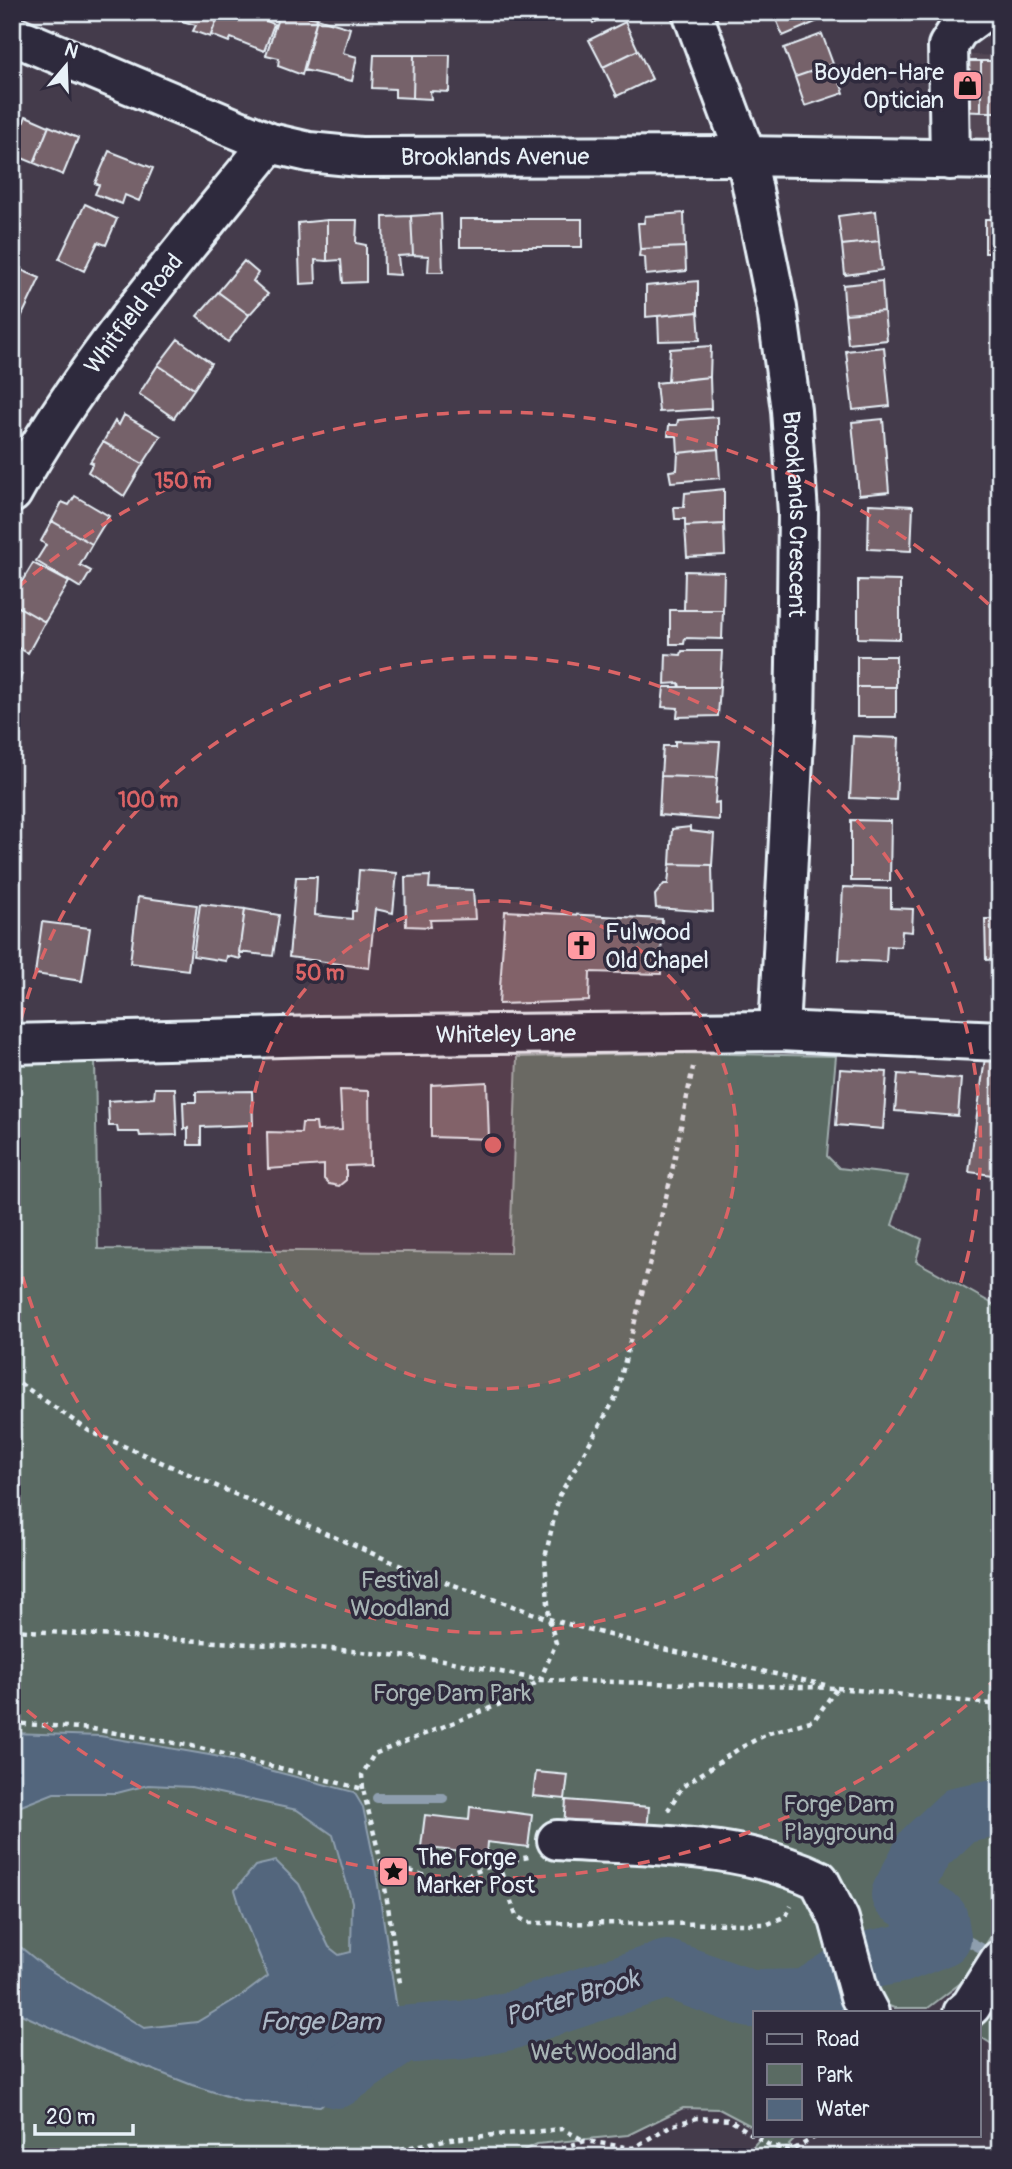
<svg xmlns="http://www.w3.org/2000/svg" width="1012" height="2169" font-family="Pangolin,sans-serif">
  <style>
    .built { fill: #534755 }
    .green { fill: #5a6b63; stroke: #a1aeae; stroke-width: 2 }
    .water { fill: #52667d; stroke: #8e9eae; stroke-width: 2; fill-rule: evenodd }
    .lines { fill: none; stroke-linecap: round; stroke-linejoin: round }
    .stream { stroke: #8e9eae; stroke-width: 10 }
    .river { stroke: #52667d; stroke-width: 58 }
    .building { fill: #76626b; stroke: #e8f1f8; stroke-width: 2 }
    .minor-casing { stroke: #e8f1f8; stroke-width: 44 }
    .path { stroke: #e8f1f8; stroke-width: 4.5; stroke-dasharray: 5 5; stroke-linecap: butt }
    .minor { stroke: #2f2a3d; stroke-width: 38 }
    .ring { fill: none; stroke: #db6466; stroke-width: 3.5; stroke-dasharray: 12 9 }
    .labels { text-anchor: middle; dominant-baseline: central; stroke-width: 7; stroke-linejoin: round; paint-order: stroke }
    .poi-label { font-size: 24px; fill: #e8f1f8; stroke: #2f2a3d; text-anchor: start }
    .street-label { font-size: 24px; fill: #e8f1f8; stroke: #2f2a3d }
    .park-label { font-size: 24px; fill: #a8b5b5; stroke: #2f2a3d }
    .water-label { font-size: 26px; font-style: italic; fill: #acb9c7; stroke: #2f2a3d }
    .centre { fill: #db6466; stroke: #2f2a3d; stroke-width: 3.5 }
    .ring-label { font-size: 21px; text-anchor: middle; font-weight: bold; fill: #db6466; stroke: #2f2a3d; stroke-width: 7; stroke-linejoin: round; paint-order: stroke }
  </style>
  <rect width="100%" height="100%" fill="#443b4b"/>
  <filter id="ink" filterUnits="userSpaceOnUse"><feTurbulence type="fractalNoise" baseFrequency=".0143" numOctaves="2"/><feDisplacementMap in="SourceGraphic" scale="14" xChannelSelector="R" yChannelSelector="G"/><feConvolveMatrix kernelMatrix="1 2 1 2 8 2 1 2 1" color-interpolation-filters="sRGB"/></filter>
  <g filter="url(#ink)">
    <path class="built" d="M951 54 1000 56V141L956 136Z"/>
    <path class="green" d="M678 1053 836 1056 827 1156 839 1168 908 1176 892 1225 922 1239 916 1261 1000 1308V1922L962 1982 928 2008H894L873 1999 861 2013H755V2128L719 2109 683 2108 628 2135 537 2144 510 2157H12V1058H95L98 1249 510 1253 517 1057Z
      M1000 1979V2049L979 2036V2013Z
      M762 2136H798L789 2145 799 2157H744Z"/>
    <path class="water" d="M12 1733 100 1736 215 1756 354 1792 363 1807 375 1865 401 2035 400 2048 320 2106 242 2101 192 2085 92 2046 12 2010ZM148 1785 191 1787 297 1810 333 1835 352 1902 351 1952 339 1955 329 1947 299 1884 276 1861 255 1866 235 1890 243 1916 268 1976 244 1994 197 2022 144 2028 45 1967 18 1945 19 1896 13 1855 16 1808 54 1793H117Z"/>
    <g class="lines">
      <path class="stream" d="M377 1798H443
        M883 1885 900 1895
        M942 1937 966 1940 994 1955"/>
      <path class="river" d="M337 2079 401 2035 463 2030 509 2021 667 1969 750 1999 807 1998 849 1971 873 1959 900 1954 942 1937 939 1919 900 1895 924 1849 960 1815 1000 1807"/>
    </g>
    <path class="building" d="M182 12H220L210 37 193 31 196 25 179 20Z
      M220 12H259L257 17 274 24 264 51 231 38 229 42 211 35Z
      M280 12 317 18 302 75 278 66 279 58 266 55Z
      M587 12H616L593 23Z
      M773 12H814L818 21 783 36Z
      M317 18 350 28 343 53 357 57 352 81 304 70Z
      M625 22 638 50 603 67 589 40Z
      M822 34 833 64 795 77 784 48Z
      M638 50 652 79 617 96 603 67Z
      M374 55H414L413 98 395 97V89L372 88Z
      M414 55H450L449 92 430 91 431 99 413 98Z
      M954 61H981V112L953 111Z
      M981 61H1000V112H981Z
      M833 64 844 93 805 106 795 77Z
      M26 116 49 126 34 163 12 154Z
      M49 126 78 138 63 175 34 163Z
      M109 151 153 168 139 201 125 195 122 204 95 194 99 185 95 183Z
      M85 204 117 219 106 245 98 242 84 271 59 259Z
      M876 211 879 241 842 245 838 216Z
      M684 213 685 247 640 249 638 223H644L645 216Z
      M441 214 443 272H428L429 256 413 255 411 216Z
      M411 216 413 255 398 256 400 275 384 274 383 217Z
      M460 219H582V247H460Z
      M985 219H1000V253H985Z
      M327 220V261L315 260 316 283 300 284 298 223Z
      M327 220H357L356 243 366 245V282L343 283 341 260 327 261Z
      M879 241 882 270 845 275 842 245Z
      M685 247 686 271 646 275 645 257 639 256 640 249Z
      M244 261 258 273 253 281 268 294 249 315 218 292Z
      M12 266 40 278 18 324 12 321Z
      M698 281V312L646 317V286Z
      M882 281 884 311 845 314 843 285Z
      M218 292 249 315 228 342 197 316Z
      M884 311 887 340 848 344 845 314Z
      M698 312 700 340 659 341 658 316Z
      M178 339 211 363 194 389 158 365Z
      M711 346 710 377 668 381 670 349Z
      M884 347 890 406 853 410 846 351Z
      M158 365 194 389 174 418 139 394Z
      M710 377 711 409 659 412 656 383Z
      M124 415 161 436 143 464 103 442 115 421 119 425Z
      M718 417V449L678 453 677 436H668L669 425H677L678 420Z
      M883 419 889 492 859 495 852 422Z
      M103 442 143 464 124 496 88 472 93 463 90 462Z
      M718 449 720 478 671 482 669 471 677 470 678 453Z
      M724 489V524L685 526V519H675L674 507H684L685 493Z
      M75 496 109 516 92 544 52 521 62 502 69 505Z
      M869 504 913 506 911 551 868 549Z
      M52 521 92 544 80 565 91 571 81 588 36 561 46 545 41 541Z
      M724 524 725 555 687 557 685 526Z
      M33 563 69 582 45 622 12 603V598Z
      M685 571 724 572 723 610H684Z
      M858 580 900 581V639L858 638Z
      M12 603 45 622 28 653 12 645Z
      M670 610H723L722 639 685 638 684 644H670Z
      M682 651H722L720 687H680L679 683 665 684 666 654 681 655Z
      M857 656H896V687H857Z
      M12 670 22 674 12 696Z
      M664 687H720L718 716 677 717 678 708 662 707Z
      M857 687H896V717H857Z
      M853 736 899 738 896 800 850 798Z
      M675 741 720 742 717 778 661 776 663 746H675Z
      M661 776 717 778 715 803 719 802V820L659 815Z
      M851 820 891 821 890 881H851Z
      M690 827V831L714 834 712 865 670 864 672 829Z
      M670 864 712 865 713 912 656 908 655 895 664 884H668Z
      M359 870 397 873 393 913 375 909 369 968 289 957 296 877H317L315 915 352 919V911H356Z
      M430 876 429 888 473 890 475 919 430 920 431 927 406 926 405 877Z
      M843 887 891 889V908L913 909 912 932 902 931 901 947 887 946 886 962 839 960Z
      M138 897 197 905 188 970 130 963Z
      M200 904 245 909 239 952 241 959 227 956 226 961 193 956Z
      M245 909 279 915 273 956 239 952Z
      M505 911 662 919 661 974 590 972 589 1001 499 1004Z
      M985 919H1000V959L986 960Z
      M42 922 90 928 82 981 35 974Z
      M12 927 22 928 13 982H12Z
      M986 1051 1000 1052V1176L969 1172Z
      M840 1069 887 1072 883 1129 836 1125Z
      M898 1074 961 1079 958 1116 895 1111Z
      M487 1082 489 1139 431 1137V1085Z
      M155 1088H175L177 1135 140 1136 139 1132H118L117 1126H109L108 1101 154 1098Z
      M340 1090 369 1091 370 1165 346 1166V1180L339 1186 329 1184 324 1179V1165L268 1169 267 1132 301 1133 302 1123H316L317 1131 342 1130Z
      M252 1091 253 1125 201 1127V1145H188V1128L184 1129 183 1102H196V1092Z
      M536 1772 568 1775 565 1799 533 1796Z
      M566 1800 649 1807 647 1834 564 1826Z
      M470 1807 532 1815 528 1847 487 1842 486 1855 421 1847 425 1815 469 1820Z"/>
    <g class="lines">
      <defs>
        <g id="minor">
          <path id="s1" d="M692 12 746 156 777 308 791 410 798 513 797 604 795 721 779 1031"/>
          <path id="s2" d="M12 35 270 143 309 152 360 157 746 156 1000 160"/>
          <path d="M950 160 948 46 958 30 981 13"/>
          <path id="s3" d="M12 493C83 365 179 256 270 143"/>
          <path id="s4" d="M12 1044 319 1036 779 1031 1000 1041"/>
          <path d="M557 1840C644 1846 738 1841 819 1880L839 1919 860 1996 869 2013"/>
          <path d="M963 2013 971 2006 1000 1960"/>
        </g>
      </defs>
      <use href="#minor" class="minor-casing"/>
      <path class="path" d="M12 1378 89 1431 406 1568 549 1619 654 1647 825 1685
        M12 1630 320 1648 443 1660 540 1680 837 1688 814 1720 769 1733 740 1748 682 1787 668 1810
        M837 1688 1000 1705
        M12 1723 92 1729 192 1746 363 1789 381 1862 400 1983
        M363 1789 362 1775 374 1754 508 1701 540 1680 556 1643 549 1619 545 1558 559 1496 616 1397 670 1181 693 1067
        M381 1862 448 1883 498 1863 529 1857
        M498 1863 516 1916 528 1923 768 1924 786 1916 791 1906
        M361 2157 450 2139 563 2129 585 2141
        M533 2157 585 2141 633 2148 670 2126 697 2118 730 2120 769 2145 791 2151 817 2136"/>
      <use href="#minor" class="minor"/>
    </g>
  </g>
  <circle cx="493" cy="1145" r="244" fill="#db6466" fill-opacity=".12"/>
  <g class="ring">
    <circle cx="493" cy="1145" r="244"/>
    <path d="M12 1060A488 488 0 1 1 12 1230"/>
    <path d="M998 1677A733 733 0 0 1 17 1702M17 588A733 733 0 0 1 998 613"/>
  </g>
  <defs>
    <symbol id="shop-square" viewBox="-11 -11 22 22"><rect x="-9" y="-9" width="18" height="18" rx="4" fill="#ff9aa2" stroke="#2f2a3d"/><path d="M-5-2.5h2.3a2.7 3.5 0 0 1 5.4 0H5L5.5 6h-11ZM-1.5-2.5h3a1.5 2.3 0 0 0-3 0Z" fill="#111"/></symbol>
    <symbol id="church-square" viewBox="-11 -11 22 22"><rect x="-9" y="-9" width="18" height="18" rx="4" fill="#ff9aa2" stroke="#2f2a3d"/><path d="M-1.2-6h2.4v3.5h3.3v2.4h-3.3V6h-2.4V-.1h-3.3v-2.4h3.3Z" fill="#111"/></symbol>
    <symbol id="sight-square" viewBox="-11 -11 22 22"><rect x="-9" y="-9" width="18" height="18" rx="4" fill="#ff9aa2" stroke="#2f2a3d"/><path d="M0-6L1.8-2.2L6-1.7L2.9 1.2L3.7 5.4L0 3.3L-3.7 5.4L-2.9 1.2L-6-1.7L-1.8-2.2Z" fill="#111"/></symbol>
  </defs>
  <g fill-rule="evenodd">
    <use href="#shop-square" x="950" y="68" width="35" height="35"/>
    <use href="#church-square" x="564" y="928" width="35" height="35"/>
    <use href="#sight-square" x="376" y="1854" width="35" height="35"/>
  </g>
  <g class="labels">
    <g class="poi-label">
      <text x="944" y="72" text-anchor="end">Boyden-Hare<tspan x="944" dy="28">Optician</tspan></text>
      <text x="605" y="932">Fulwood<tspan x="605" dy="28">Old Chapel</tspan></text>
      <text x="416" y="1857">The Forge<tspan x="416" dy="28">Marker Post</tspan></text>
    </g>
    <g class="street-label">
      <text stroke="none"><textPath href="#s2" startOffset="506">Brooklands Avenue</textPath></text>
      <text stroke="none"><textPath href="#s3" startOffset="217">Whitfield Road</textPath></text>
      <text stroke="none"><textPath href="#s1" startOffset="516">Brooklands Crescent</textPath></text>
      <text stroke="none"><textPath href="#s4" startOffset="494">Whiteley Lane</textPath></text>
    </g>
    <g class="park-label">
      <text x="400" y="1580">Festival<tspan x="400" dy="28">Woodland</tspan></text>
      <text x="452" y="1693">Forge Dam Park</text>
      <text x="839" y="1804">Forge Dam<tspan x="839" dy="28">Playground</tspan></text>
      <text x="604" y="2052">Wet Woodland</text>
    </g>
    <g class="water-label">
      <text transform="translate(572 1998) rotate(-17)">Porter Brook</text>
      <text x="320" y="2022">Forge Dam</text>
    </g>
  </g>
  <circle cx="493" cy="1145" r="10" class="centre"/>
  <g class="ring-label">
    <text x="183" y="488">150 m</text>
    <text x="148" y="807">100 m</text>
    <text x="320" y="980">50 m</text>
  </g>
  <rect width="1012" height="2169" fill="none" stroke="#2f2a3d" stroke-width="42"/>
  <rect x="21" y="21" width="970" height="2127" fill="none" stroke="#e8f1f8" stroke-width="2.5" filter="url(#ink)"/>
  <rect x="753" y="2011" width="228" height="126" fill="#2f2a3d" stroke="#797a88" stroke-width="2"/>
  <rect x="767" y="2034" width="35" height="10" fill="#2f2a3d" stroke="#797a88" stroke-width="2"/>
  <text x="816" y="2046" font-size="21" fill="#e8f1f8">Road</text>
  <rect x="767" y="2064" width="35" height="21" fill="#5a6b63" stroke="#797a88" stroke-width="2"/>
  <text x="816" y="2082" font-size="21" fill="#e8f1f8">Park</text>
  <rect x="767" y="2099" width="35" height="21" fill="#52667d" stroke="#797a88" stroke-width="2"/>
  <text x="816" y="2116" font-size="21" fill="#e8f1f8">Water</text>
  <g transform="translate(66 66) rotate(19)" stroke="#2f2a3d" stroke-width="5" paint-order="stroke">
  <path d="M0-5L12 26L0 18L-12 26Z" fill="#e8f1f8"/>
  <text y="-10" font-size="19" font-weight="bold" text-anchor="middle" fill="#e8f1f8">N</text>
  </g>
  <path d="M35 2124v10h98v-10" fill="none" stroke="#e8f1f8" stroke-width="3.5"/>
  <text x="46" y="2124" font-size="21" fill="#e8f1f8" stroke="#2f2a3d" stroke-width="5" paint-order="stroke">20 m</text>
</svg>
